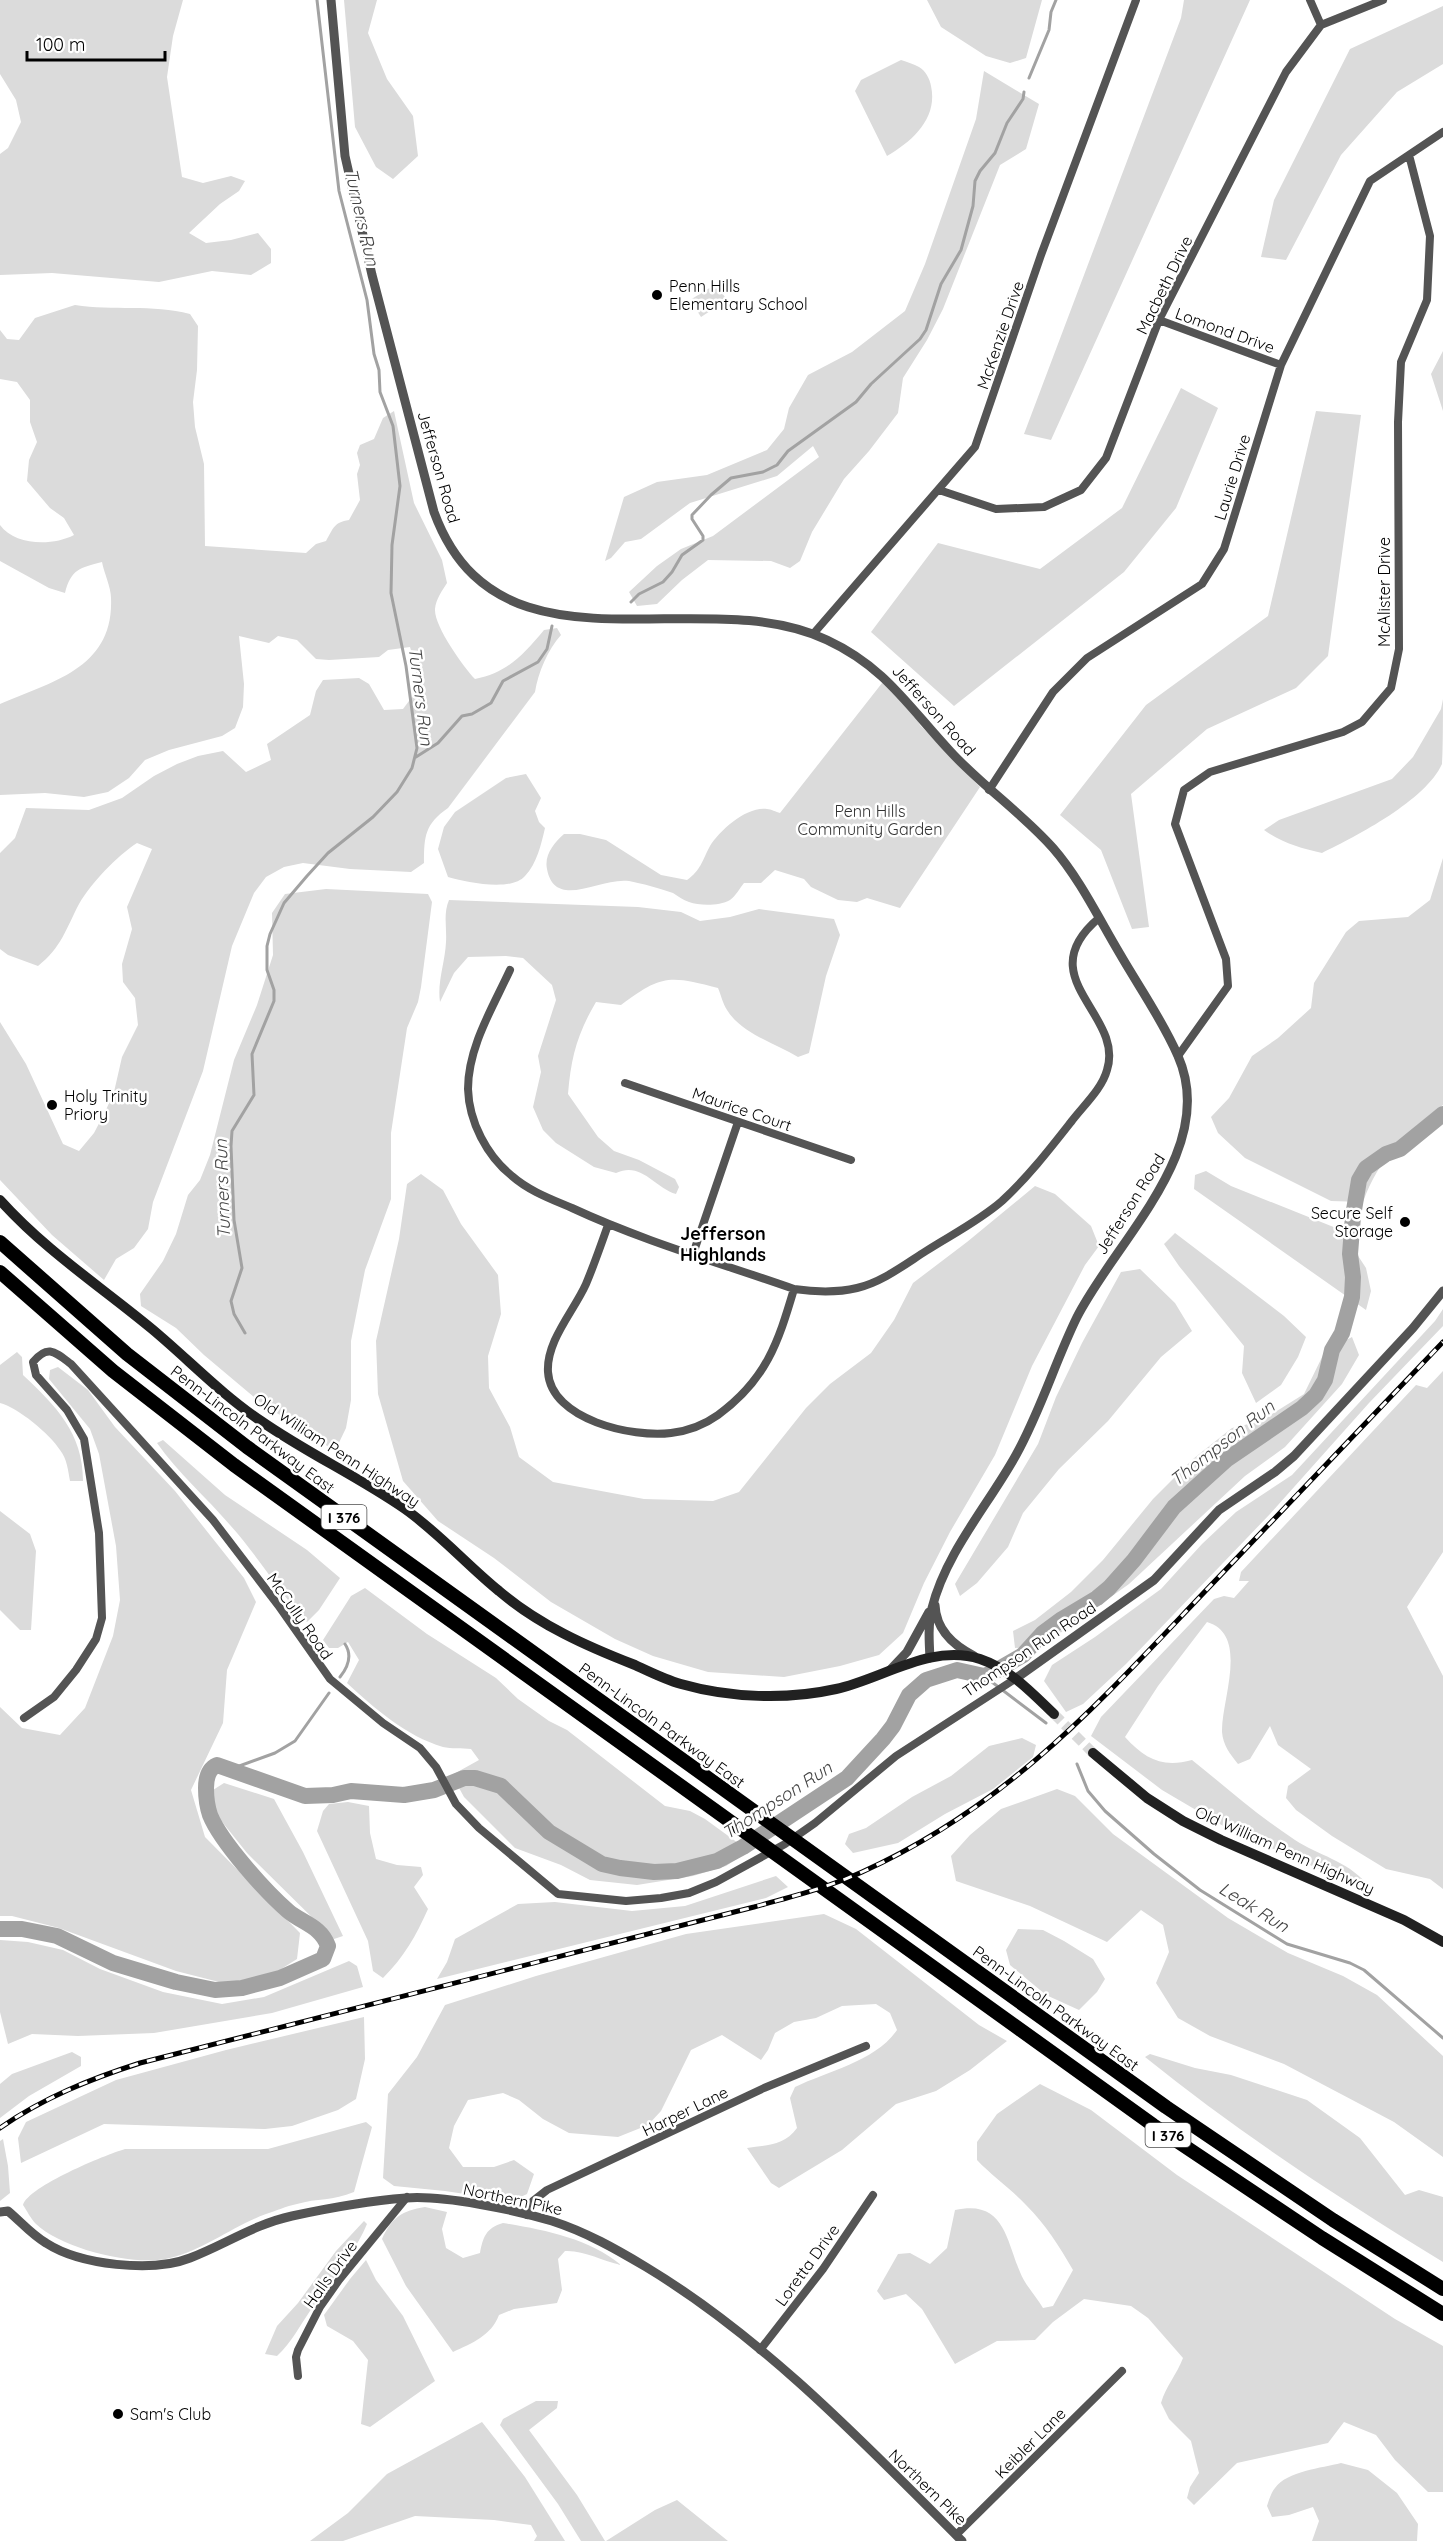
<svg xmlns="http://www.w3.org/2000/svg" width="1443" height="2541" font-family="Quicksand,sans-serif">
  <style>
    .green { fill: #dbdbdb }
    .lines { fill: none; stroke-linecap: round; stroke-linejoin: round }
    .stream { stroke: #a2a2a2; stroke-width: 3 }
    .river { stroke: #a2a2a2; stroke-width: 16 }
    .secondary-tunnel { stroke: #d9d9d9; stroke-width: 10; stroke-dasharray: 10 5; stroke-linecap: butt }
    .minor { stroke: #545454; stroke-width: 8 }
    .tertiary { stroke: #545454; stroke-width: 9 }
    .secondary { stroke: #212121; stroke-width: 10 }
    .motorway { stroke: #000; stroke-width: 14 }
    .rail-casing { stroke: #000; stroke-width: 5 }
    .rail { stroke: #fff; stroke-width: 3; stroke-dasharray: 9; stroke-linecap: butt }
    .poi-dot { fill: #000; stroke: #fff; stroke-width: 2 }
    .labels { text-anchor: middle; dominant-baseline: central; stroke-width: 5; stroke-linejoin: round; paint-order: stroke }
    .shield { fill: #fff; stroke: #4c4c4c; stroke-width: 1.5 }
    .shield-label { font-size: 15px; font-weight: bold; fill: #000 }
    .street-label { font-size: 16px; fill: #000; stroke: #fff }
    .poi-label { font-size: 16px; fill: #000; stroke: #fff; text-anchor: start }
    .park-label { font-size: 16px; fill: #323232; stroke: #fff }
    .water-label { font-size: 18px; font-style: italic; fill: #434343; stroke: #fff }
    .neighbourhood-label { font-size: 18px; font-weight: bold; fill: #000; stroke: #fff }
  </style>
  <rect width="100%" height="100%" fill="#fff"/>
  <path class="green" d="M0 0H183L173 36 167 77 182 177 203 183 231 176 245 181 239 191 220 204 189 233 206 243 231 240 258 233 271 249V263L251 275 212 271 159 282 52 273 0 275V154L8 148 21 122 16 100 0 74Z
    M344 0H377L368 33 387 79 413 116 418 156 393 179 376 167 355 127Z
    M927 0H1042L1026 58 1010 63 986 56 941 27Z
    M1184 0H1250L1051 440 1024 434 1181 18Z
    M1443 6V64L1397 92 1341 155 1286 260 1261 257 1274 200 1350 49Z
    M901 60C907 62 914 64 919 67 925 70 930 79 931 86 938 118 913 141 887 156L855 91 861 80Z
    M984 71 1039 104 1026 149 1000 165 943 309 927 340 903 378 898 413 869 451 844 479 812 532 800 561 790 568 771 561 708 560 682 580 657 604 637 606 629 592 657 566 681 549 713 536 819 457 813 446 777 476 690 503 641 539 625 542 611 558 605 561 624 497 657 482 707 475 767 450 784 429 789 408 808 375 852 352 905 311 925 264 976 119Z
    M716 284 727 300 701 317 690 300Z
    M75 305C113 311 152 304 190 314L198 326 197 370 193 402 195 427 204 464 205 546 306 553 316 544 326 541C333 529 334 522 349 520L360 500 357 474 360 465 357 453 360 445 374 439 383 418 394 411 414 503 442 560 447 583C442 591 436 599 435 609 434 626 463 666 475 679 507 673 523 655 544 630L557 628 561 635C548 649 538 673 535 692L448 808C425 824 424 836 424 863L411 872 350 869 303 863 284 867 266 877 254 893 232 946 203 1071 153 1202 148 1229 134 1248 116 1259 104 1280 52 1235 0 1180V1022L26 1064 63 1144 79 1151 94 1133 105 1112 114 1092 122 1057 138 1025 135 998 123 982 122 964 132 929 127 907 152 849 137 843C117 856 91 883 79 904 66 929 61 948 38 966L8 955 0 949V853L15 838 26 808 89 810 122 798 154 776 177 764 198 756 223 751 246 772 271 760 267 744 310 715 316 691 323 680 359 678 369 684 384 710 403 709 418 689 415 664 410 647 388 650 379 657 329 660 316 659 297 640 278 636 269 643 239 636 244 684 243 707 235 728 222 736 169 750 145 760 129 778 108 792 84 797 45 793 0 795V704C53 681 114 668 111 598 111 587 104 573 102 562 80 568 71 569 65 593L49 588 0 561V525C15 546 53 546 74 535L64 518 50 508 27 481 29 460 37 442 30 422V400L17 382 0 379V330L7 339 19 340 35 318Z
    M1443 351V411L1431 374Z
    M1181 388 1218 408 1176 508 1124 572 954 706 871 632 938 543 1040 569 1122 508Z
    M1316 411 1361 415 1328 656 1296 688 1207 729 1131 794 1149 927 1132 929 1101 850 1060 815 1146 705 1268 616Z
    M886 678 909 704 920 725 980 787 900 908 867 898 857 902 838 900 811 887 804 879 775 870 761 883H744C740 888 735 897 730 900 719 906 700 906 689 902 683 900 678 896 673 893 662 889 640 883 629 881 600 877 555 911 547 869 544 855 554 843 564 834H580L606 840 661 875 687 880C701 870 702 861 710 846 720 830 747 806 767 809 771 809 776 812 780 813Z
    M1443 699C1443 712 1443 754 1442 764 1426 800 1357 836 1322 853 1300 848 1282 843 1264 830L1279 820 1392 779 1413 757 1441 709Z
    M526 774 541 798 535 811 539 822 545 828C541 845 537 863 525 876 511 892 466 882 448 877L438 849 444 827 455 812 506 778Z
    M1443 858V1105C1406 1132 1379 1158 1363 1202L1331 1201 1245 1158 1218 1133 1211 1117 1229 1098 1252 1056 1278 1038 1311 1008 1314 983 1346 932 1359 921 1408 917 1430 900Z
    M326 889 428 894 432 902 421 987 418 1002 407 1028 391 1133V1199L365 1270 351 1341V1400L346 1428 335 1451 260 1402 204 1355 176 1328 141 1306 140 1294 163 1261 176 1234 188 1195 200 1180 210 1155 234 1060 257 1005 273 955 272 913 285 894Z
    M449 900 638 907 681 912 700 921 730 917 759 909 834 919 840 935 826 976 809 1053 798 1057C775 1043 742 1034 727 1010 723 1004 721 995 718 988 669 975 661 975 621 1005L596 1002C577 1034 571 1058 568 1094L598 1137 614 1151 639 1160 675 1179 679 1187 676 1194C654 1187 641 1161 616 1173L594 1167 556 1143 543 1130 533 1107 541 1072 538 1056 556 1000 552 985 523 958 506 956 468 957 454 973 440 1002C437 982 445 963 446 942 447 928 443 914 449 900Z
    M1206 1171 1231 1186 1341 1230 1366 1268 1371 1291 1366 1310 1194 1189 1195 1175Z
    M421 1174 443 1190 461 1224 498 1275 501 1314 488 1356 489 1388 510 1427 519 1457 553 1482 644 1499 713 1501 739 1492 806 1408 830 1384 871 1353 894 1320 913 1283 967 1242 1035 1186 1055 1194 1091 1226 1099 1246 1085 1265 1032 1366 995 1455 950 1532 924 1583 903 1633 879 1655 840 1666 784 1677 708 1672 653 1656 615 1639 551 1602 494 1558 438 1521 403 1481 378 1394 376 1341 399 1239 407 1184Z
    M1175 1233 1284 1316 1306 1337 1298 1357 1281 1385 1256 1403 1242 1373 1244 1346 1179 1266 1164 1244Z
    M1140 1269 1175 1303 1192 1331 1161 1357 1108 1421 1059 1469 1023 1513 1008 1547 977 1583 960 1596 955 1584 1038 1444 1056 1397 1082 1343 1121 1272Z
    M1443 1309V1326L1369 1403 1270 1514 1126 1664 1083 1704 1066 1712 1044 1681 1052 1665 1095 1637 1161 1589 1202 1544 1236 1512 1292 1475 1435 1321Z
    M1352 1337 1359 1355 1342 1384 1285 1447 1245 1476 1129 1584 1042 1646 1015 1648 1013 1631 1035 1620 1071 1592 1103 1560 1153 1499 1193 1459 1232 1428 1261 1421 1304 1394 1325 1351Z
    M17 1352 22 1357 23 1375C56 1406 83 1433 83 1481H70C68 1470 67 1459 60 1450 50 1434 17 1407 0 1403V1365Z
    M58 1367 88 1390 115 1427 175 1491 244 1578 256 1602 227 1670 223 1723 191 1790 205 1837 300 1933 297 1959 270 1976 223 1983 176 1971 59 1928 12 1916H0V1707L22 1728 60 1735 85 1708 113 1636 120 1600 116 1546 99 1454 90 1429 49 1379 50 1370Z
    M1443 1371V1552L1407 1607 1443 1676V1889L1430 1879 1386 1869 1332 1836 1296 1810 1286 1798 1288 1786 1311 1769 1278 1745 1270 1726 1250 1759 1238 1764C1230 1754 1223 1745 1222 1732 1221 1700 1250 1635 1207 1622L1158 1686 1125 1737C1145 1759 1162 1768 1192 1760 1226 1787 1258 1816 1295 1840 1318 1855 1347 1861 1366 1883L1358 1886 1230 1830 1162 1790 1091 1736 1101 1717 1214 1599 1224 1596 1234 1598 1249 1581H1239L1241 1572 1416 1385 1427 1388Z
    M163 1440 225 1495 307 1550 340 1578 319 1610 307 1622C278 1591 258 1556 230 1525 206 1497 178 1473 157 1443Z
    M0 1511 30 1534 36 1551 31 1630H20L0 1610Z
    M365 1588 427 1634 496 1678 518 1699 549 1721 567 1730 665 1806 690 1811 705 1819 749 1851 726 1866 693 1876 637 1885 590 1880 561 1865 515 1848 464 1797 452 1775 479 1760 471 1749C462 1748 451 1749 443 1747 406 1736 374 1708 347 1683L359 1660 348 1642 338 1648H329L323 1640 351 1596Z
    M1022 1738 1036 1745 1033 1757 993 1789 945 1814 898 1843 853 1853 845 1844 849 1834 866 1828 912 1797 951 1776 989 1746Z
    M224 1783 274 1799 303 1852 343 1936 334 1939 247 1853 215 1813 213 1790Z
    M1057 1789 1075 1796 1113 1834 1228 1918 1288 1953 1343 1976 1377 1995 1443 2056V2157L1394 2122 1284 2064 1210 2036 1178 2018 1156 1983 1169 1952 1163 1925 1141 1910 1107 1942 1030 1906 956 1881 951 1856 970 1835 1001 1809Z
    M348 1802 369 1806 370 1833 376 1859 397 1865 421 1867 423 1875 414 1887 428 1909C416 1936 404 1957 383 1978L373 1971 368 1941 317 1831 323 1811 329 1804Z
    M776 1876 788 1887 766 1898 437 1979 447 1962 455 1939 518 1904 555 1902 632 1911 685 1906Z
    M824 1914 856 1929 979 2025 1007 2041 970 2070 936 2091 896 2104 842 2150 779 2188 771 2183 747 2148C767 2145 784 2146 797 2128L790 2098 795 2087C828 2071 876 2061 897 2030L890 2013 876 2004 842 2006 816 2018 794 2022 775 2033 768 2050 761 2060 722 2035 691 2050 661 2111 648 2125 618 2137 569 2133 543 2119 519 2100 503 2093 468 2100 454 2126 449 2148 463 2167H494L514 2160 534 2174 527 2194 512 2201 445 2191 394 2186 383 2178 388 2094 417 2057 445 2005 536 1976 686 1934Z
    M1018 1929 1043 1930 1064 1941 1093 1959 1105 1979 1097 1992 1079 2010 1046 1995 1010 1965 1006 1950Z
    M0 1940 28 1942 63 1950 100 1969 163 1992 222 2004 264 1997 349 1961 357 1966 363 1987 272 2013 154 2033 78 2036 32 2034 8 2044 0 2012Z
    M364 2017 365 2059 356 2099 338 2110 292 2126 265 2129 104 2124 21 2163 18 2138 26 2122 116 2080 226 2050Z
    M72 2052 81 2057V2066L29 2096 0 2118V2084L12 2074Z
    M1150 2054 1195 2068 1231 2075 1307 2100 1360 2138 1405 2195 1419 2190 1443 2197V2262C1340 2199 1239 2133 1145 2057Z
    M1040 2084 1091 2110 1177 2175 1395 2319 1443 2346V2492H1428L1395 2460 1376 2435 1344 2422 1328 2443 1237 2463 1194 2505 1187 2498 1190 2487 1199 2473 1191 2441 1169 2419 1161 2403C1166 2386 1177 2374 1183 2358L1148 2318 1131 2306 1084 2299 1053 2322 1035 2340 997 2341 955 2364 922 2309 906 2294 884 2300 877 2291 898 2254 910 2253 930 2264 947 2248 955 2210C1004 2199 1006 2239 1020 2272 1025 2285 1036 2296 1043 2308L1053 2306 1073 2270C1059 2246 1046 2225 1026 2205 1011 2189 992 2176 977 2160V2142L997 2114Z
    M366 2122 372 2127 354 2192C333 2201 317 2198 297 2204 286 2206 276 2211 266 2214 233 2226 204 2250 170 2258 136 2267 62 2249 36 2224 31 2219 27 2211 23 2205 29 2186 105 2155 125 2149H268Z
    M3 2139 8 2166 10 2193 0 2201V2141Z
    M425 2207 447 2212 442 2229 446 2248 463 2258 480 2253C483 2237 486 2228 503 2223 544 2230 588 2238 621 2265 602 2261 584 2250 565 2251L558 2259 562 2290 557 2303 514 2309 499 2315C491 2336 472 2343 453 2352L406 2286 382 2239C392 2217 402 2211 425 2207Z
    M364 2221 367 2224C354 2255 329 2282 310 2311 299 2327 292 2342 277 2356L265 2354 277 2326 298 2303 336 2251Z
    M366 2260 376 2280 403 2316 435 2381 370 2427 361 2424 368 2360 353 2341 327 2326 324 2315 350 2279Z
    M536 2401H558L557 2408 529 2430 577 2495 605 2541H581L558 2504 500 2425 503 2419Z
    M482 2422 525 2477 565 2541H534L537 2536 531 2525 494 2520 415 2516 343 2541H310L348 2513 387 2474Z
    M1341 2463 1368 2470 1397 2493 1418 2524 1417 2541H1312L1319 2521 1313 2507 1289 2515 1272 2517 1267 2506C1269 2500 1271 2493 1275 2488 1287 2471 1322 2468 1341 2463Z
    M677 2500 728 2541H606L655 2510Z"/>
  <g class="lines">
    <path class="stream" d="M1029 78 1049 30 1051 12 1056 0
      M631 602 639 594 663 582 672 572 682 555 703 540V536L692 519V515L711 495 731 478 763 472 777 465 788 451 856 402 871 384 920 339 926 330 941 284 961 250 973 206 975 181 980 171 995 153 1007 123 1023 99 1024 92
      M416 757 438 743 462 716 472 714 491 703 503 681 538 662 547 649 552 626
      M245 1333 234 1314 231 1301 242 1268 234 1220 231 1146 232 1131 254 1095 252 1054 274 1001V990L267 970V946L270 934 284 903 307 876 328 853 373 817 397 792 412 768 417 748 406 666 391 593 392 545 400 486 393 426 380 392 379 370 374 354 367 300 339 191 317 0
      M984 1676 1046 1723
      M340 1677C348 1667 353 1656 345 1644
      M1077 1764 1088 1791 1105 1811 1154 1854 1200 1890 1287 1944 1350 1963 1364 1970 1443 2038
      M231 1769 275 1753 295 1741 329 1693"/>
    <path class="river" d="M0 1929H22L57 1936 113 1963 176 1982 215 1990 242 1988 280 1978 323 1959 328 1946C321 1926 302 1923 288 1911 265 1891 221 1842 210 1815 207 1806 206 1796 206 1788 206 1778 208 1769 217 1765L305 1796 333 1795 351 1791 404 1795 434 1790 464 1778H475L501 1786 549 1832 602 1864 620 1868 654 1872 677 1871 717 1861 743 1847 847 1778 883 1739 893 1726 909 1695 926 1680 957 1670 984 1676 992 1673 1023 1655 1043 1633 1062 1619 1097 1598 1109 1588 1134 1560 1174 1507 1226 1460 1302 1408 1316 1395 1325 1380 1332 1350 1342 1333 1352 1297 1353 1277 1350 1254 1353 1216 1359 1180 1366 1168 1386 1154 1400 1149 1443 1114"/>
    <path class="secondary-tunnel" d="M1054 1714 1093 1753"/>
    <path class="minor" d="M1310 0 1321 25
      M1159 320 1281 365
      M939 490 996 509 1044 507 1081 490 1106 458 1159 320 1286 72 1321 25 1383 0
      M814 633 975 447 1041 255 1136 0
      M989 790 1053 692 1087 658 1202 584 1224 549 1281 365 1370 181 1443 132
      M510 970C493 1007 468 1047 468 1089 469 1122 487 1156 512 1176 529 1191 551 1199 572 1208 643 1241 720 1263 794 1289 815 1292 836 1293 857 1288 882 1282 904 1265 926 1251 951 1235 979 1221 1002 1201 1028 1177 1049 1150 1071 1122 1083 1106 1102 1089 1107 1070 1125 1014 1028 978 1099 918
      M1178 1056 1228 986 1226 959 1175 824 1184 790 1210 772 1343 732 1362 722 1391 688 1399 649 1398 422 1401 362 1427 300 1430 236 1409 155
      M625 1083 851 1160
      M608 1225C601 1245 594 1265 586 1284 574 1311 546 1341 548 1372 551 1420 633 1438 671 1433 688 1431 704 1425 718 1415 766 1380 778 1343 794 1289
      M693 1254 738 1122
      M24 1718 54 1697 76 1670 96 1639 102 1618 99 1533 84 1439 67 1410 36 1375 33 1362C48 1344 55 1352 71 1364L213 1520 278 1605 330 1679 383 1723 420 1748 436 1767 456 1804 479 1828 558 1894 626 1901 661 1898 689 1893 716 1882 785 1844 815 1823 896 1756 1015 1679
      M527 2215 533 2201 547 2190 764 2088 866 2046
      M760 2350 823 2269 873 2195
      M298 2376 296 2357 298 2350 320 2307 339 2280 407 2197
      M956 2535 1122 2371"/>
    <path class="tertiary" d="M331 0 345 156 372 275 434 512C498 687 700 579 827 640 885 667 908 706 950 751 982 786 1022 813 1053 848 1080 879 1099 919 1120 954 1139 987 1163 1021 1178 1056 1219 1149 1117 1239 1077 1317 1055 1362 1041 1410 1016 1455 989 1504 946 1552 932 1608 928 1624 929 1641 930 1658
      M935 1605C936 1630 953 1645 974 1656
      M890 1670 907 1652 929 1612
      M1015 1679 1154 1580 1219 1510 1275 1472 1294 1456 1413 1328 1443 1291
      M0 2212 8 2211C20 2221 32 2235 46 2243 80 2265 152 2273 190 2258 224 2245 255 2224 292 2216 329 2208 368 2201 406 2198 444 2195 515 2210 552 2221 586 2232 616 2249 646 2267 764 2338 865 2444 962 2541"/>
    <path class="secondary" d="M0 1200C45 1250 100 1286 152 1329 188 1359 222 1395 261 1421 307 1453 359 1477 405 1509 439 1533 467 1565 499 1591 539 1625 586 1646 635 1665 650 1672 666 1680 681 1684 730 1698 787 1700 836 1689 882 1679 931 1643 980 1659 1010 1669 1032 1693 1054 1714
      M1093 1753 1147 1798 1183 1821 1221 1840 1404 1920 1443 1942"/>
    <path class="motorway" d="M0 1242 127 1354 247 1447 1166 2107 1333 2220 1443 2289
      M0 1272 113 1371 234 1465 1153 2125 1322 2238 1443 2314"/>
    <defs>
      <path id="rail" d="M0 2128C43 2098 90 2079 140 2063L754 1907C790 1897 827 1888 862 1872 1012 1804 1103 1698 1214 1582 1290 1502 1367 1422 1443 1342"/>
    </defs>
    <use href="#rail" class="rail-casing"/>
    <use href="#rail" class="rail"/>
  </g>
  <g class="poi-dot">
    <circle cx="657" cy="295" r="6"/>
    <circle cx="52" cy="1105" r="6"/>
    <circle cx="1405" cy="1222" r="6"/>
    <circle cx="118" cy="2414" r="6"/>
  </g>
  <g class="labels">
    <g class="shield">
      <rect x="321.5" y="1505" width="45" height="24" rx="4.5"/>
      <rect x="1145.5" y="2123" width="45" height="24" rx="4.5"/>
    </g>
    <g class="shield-label">
      <text x="344" y="1517">I 376</text>
      <text x="1168" y="2135">I 376</text>
    </g>
    <g class="street-label">
      <text transform="translate(1164 285) rotate(-64)">Macbeth Drive</text>
      <text transform="translate(1225 330) rotate(20)">Lomond Drive</text>
      <text transform="translate(1000 335) rotate(-71)">McKenzie Drive</text>
      <text transform="translate(439 467) rotate(74)">Jefferson Road</text>
      <text transform="translate(1232 477) rotate(-73)">Laurie Drive</text>
      <text transform="translate(1384 592) rotate(-90)">McAlister Drive</text>
      <text transform="translate(934 710) rotate(48)">Jefferson Road</text>
      <text transform="translate(742 1109) rotate(19)">Maurice Court</text>
      <text transform="translate(1130 1204) rotate(-58)">Jefferson Road</text>
      <text transform="translate(253 1429) rotate(37)">Penn-Lincoln Parkway East</text>
      <text transform="translate(337 1450) rotate(33)">Old William Penn Highway</text>
      <text transform="translate(300 1616) rotate(55)">McCully Road</text>
      <text transform="translate(1029 1649) rotate(-34)">Thompson Run Road</text>
      <text transform="translate(662 1725) rotate(36)">Penn-Lincoln Parkway East</text>
      <text transform="translate(1285 1850) rotate(24)">Old William Penn Highway</text>
      <text transform="translate(1056 2008) rotate(36)">Penn-Lincoln Parkway East</text>
      <text transform="translate(685 2111) rotate(-26)">Harper Lane</text>
      <text transform="translate(513 2199) rotate(12)">Northern Pike</text>
      <text transform="translate(807 2265) rotate(-54)">Loretta Drive</text>
      <text transform="translate(330 2274) rotate(-54)">Halls Drive</text>
      <text transform="translate(1030 2443) rotate(-45)">Keibler Lane</text>
      <text transform="translate(928 2487) rotate(44)">Northern Pike</text>
    </g>
    <g class="poi-label">
      <text x="669" y="286">Penn Hills<tspan x="669" dy="18">Elementary School</tspan></text>
      <text x="64" y="1096">Holy Trinity<tspan x="64" dy="18">Priory</tspan></text>
      <text x="1393" y="1213" text-anchor="end">Secure Self<tspan x="1393" dy="18">Storage</tspan></text>
      <text x="130" y="2414">Sam's Club</text>
    </g>
    <g class="park-label">
      <text x="870" y="811">Penn Hills<tspan x="870" dy="18">Community Garden</tspan></text>
    </g>
    <g class="water-label">
      <text transform="translate(362 217) rotate(77)">Turners Run</text>
      <text transform="translate(421 696) rotate(83)">Turners Run</text>
      <text transform="translate(222 1189) rotate(-92)">Turners Run</text>
      <text transform="translate(1222 1443) rotate(-38)">Thompson Run</text>
      <text transform="translate(777 1800) rotate(-33)">Thompson Run</text>
      <text transform="translate(1254 1907) rotate(32)">Leak Run</text>
    </g>
    <g class="neighbourhood-label">
      <text x="723" y="1233">Jefferson<tspan x="723" dy="21">Highlands</tspan></text>
    </g>
  </g>
  <path d="M27 51v9h138v-9" fill="none" stroke="#000000" stroke-width="3"/>
  <text x="36" y="51" font-size="18" fill="#000000" stroke="#ffffff" stroke-width="4.5" paint-order="stroke">100 m</text>
</svg>
